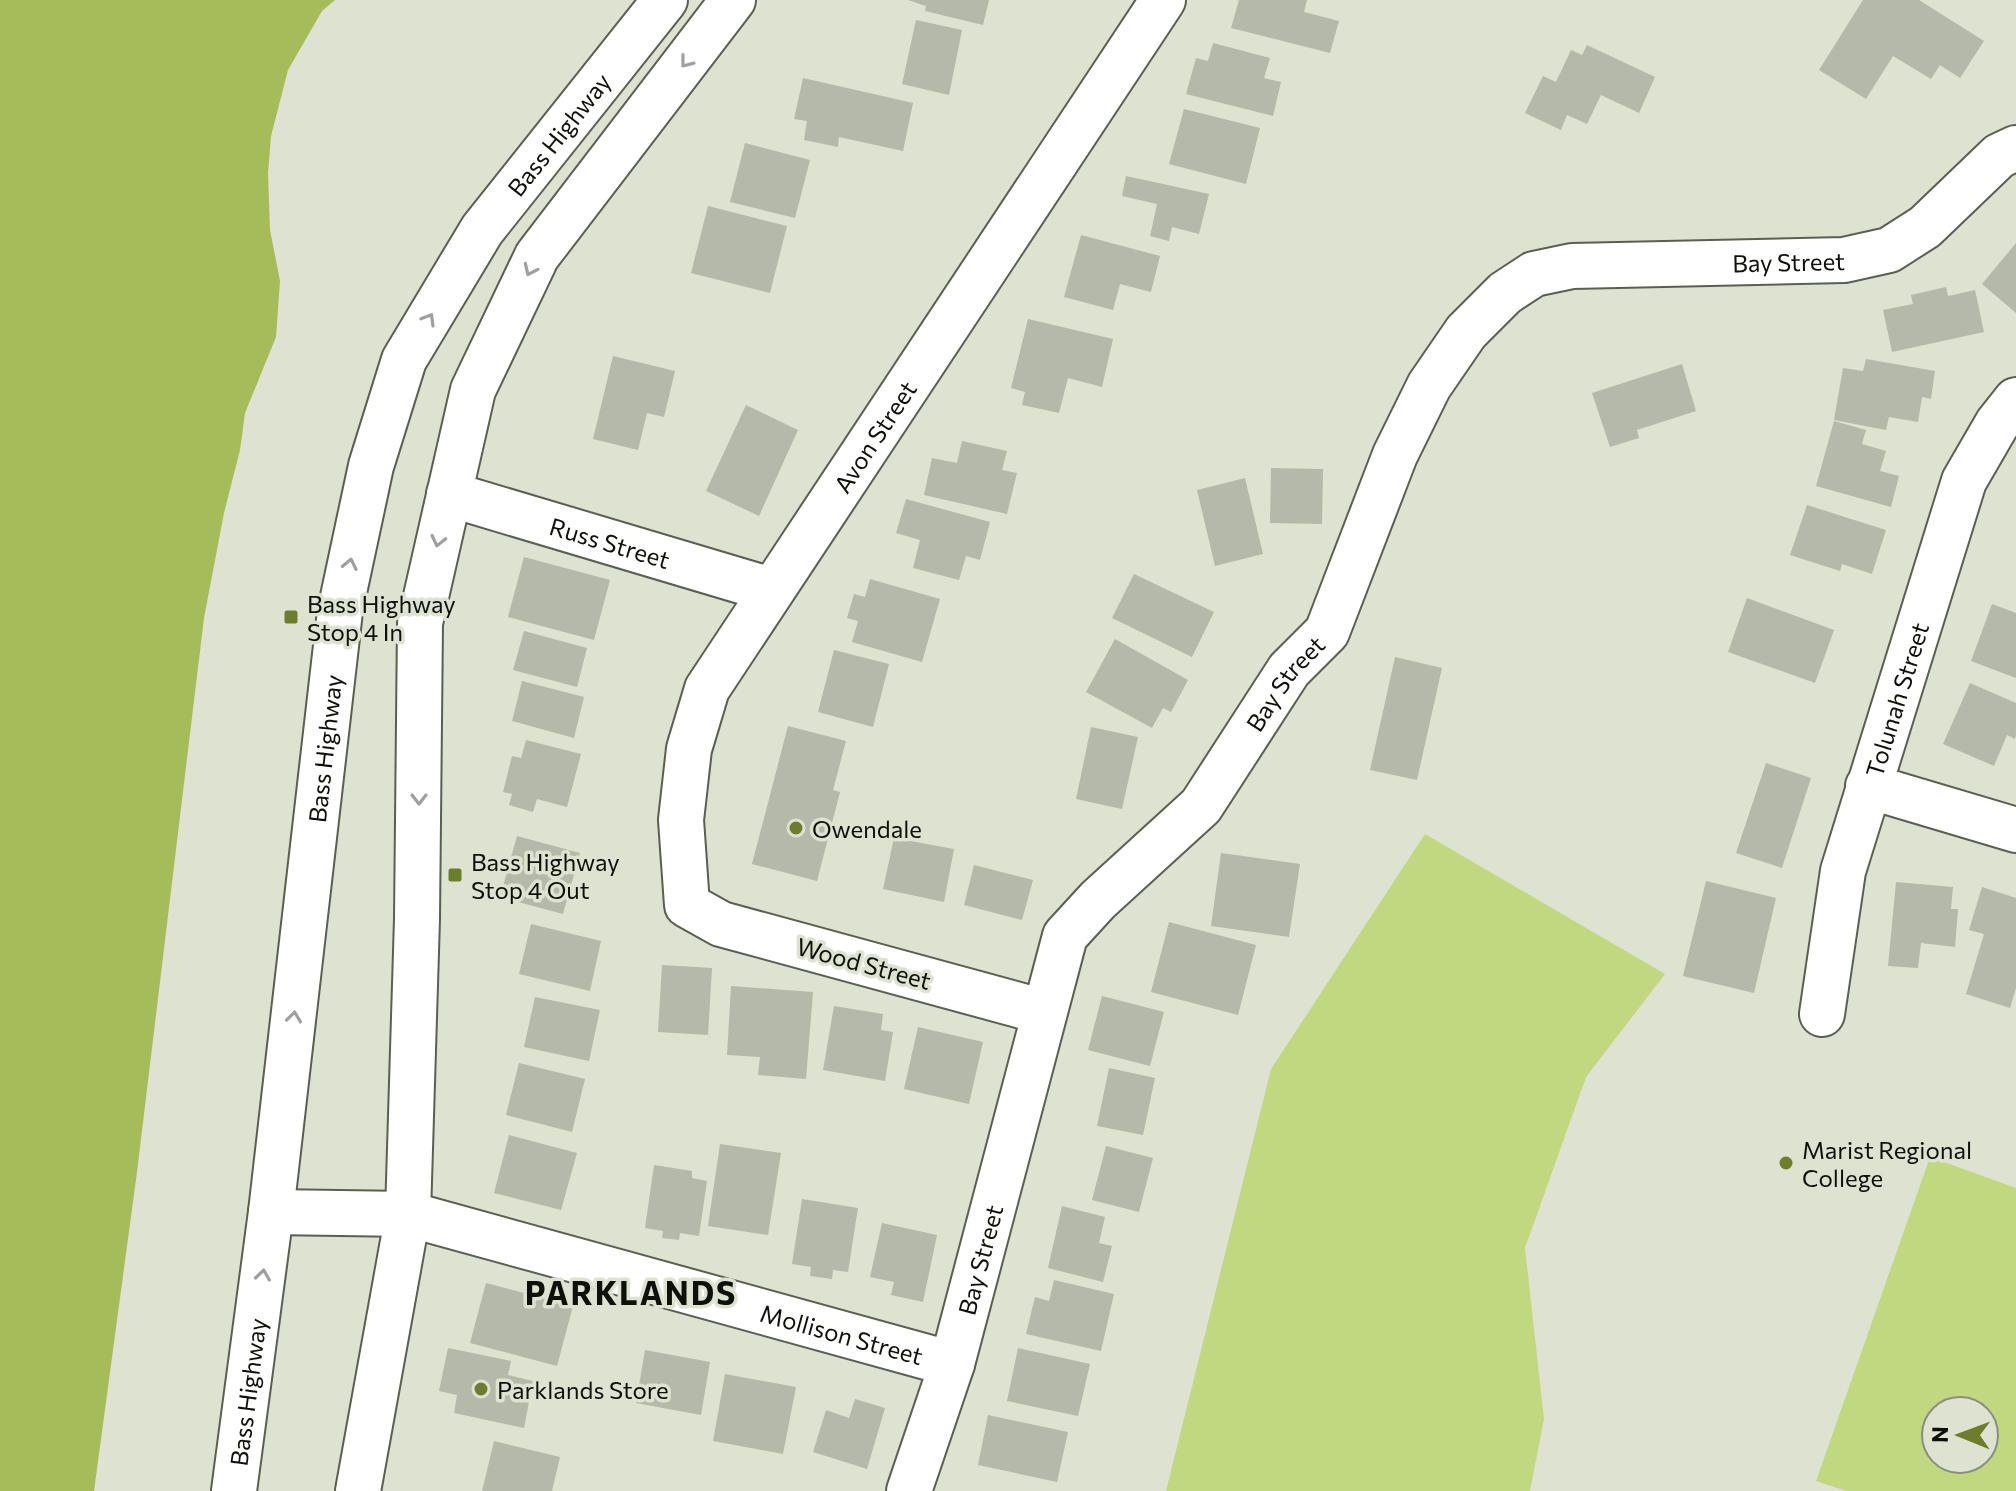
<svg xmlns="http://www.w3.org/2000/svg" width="2016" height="1491" font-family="Commissioner,sans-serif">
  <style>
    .green { fill: #c2d880; fill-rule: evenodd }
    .water { fill: #a6bc5a }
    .building { fill: #b4b9a9 }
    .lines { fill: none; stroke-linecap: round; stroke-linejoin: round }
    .minor-casing { stroke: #5b5f51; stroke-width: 48 }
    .highway-casing { stroke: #5b5f51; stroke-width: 48 }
    .minor { stroke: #fff; stroke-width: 44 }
    .highway { stroke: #fff; stroke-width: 44 }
    .oneway { stroke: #9f9f9d }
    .poi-dot { fill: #6c7e2d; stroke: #dde2d1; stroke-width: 3 }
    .labels { text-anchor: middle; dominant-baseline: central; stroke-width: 7; stroke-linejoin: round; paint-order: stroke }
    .street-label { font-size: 24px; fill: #0e100a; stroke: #dde2d1 }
    .poi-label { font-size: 24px; fill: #0e100a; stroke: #dde2d1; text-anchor: start }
    .district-label { font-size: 32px; font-weight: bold; letter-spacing: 2px; fill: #0e100a; stroke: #dde2d1 }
  </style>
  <rect width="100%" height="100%" fill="#dde2d1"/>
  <path class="green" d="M1425 834 1665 974 1586 1077 1525 1248 1544 1419 1530 1491H1166L1271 1069Z
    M1930 1157 2016 1188V1491H1846L1816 1481ZM1984 1411V1459H1936V1411Z"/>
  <path class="water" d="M0 0H335L322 11 288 70 271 136 268 173 270 230 280 281 276 337 245 413 240 450 224 513 204 618 137 1172 94 1491H0Z"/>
  <path class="building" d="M908 0H989L983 25 925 11 926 6Z
    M1239 0H1307L1304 12 1339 21 1330 53 1231 28Z
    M1863 0H1919L1984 41 1960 78 1940 65 1931 79 1893 56 1866 99 1819 70Z
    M916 20 962 30 949 95 902 84Z
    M1213 43 1270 58 1264 78 1281 82 1273 116 1186 94 1196 58 1208 61Z
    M1587 45 1655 77 1639 113 1601 95 1587 124 1567 115 1561 130 1525 113 1543 76 1556 82 1571 50 1582 55Z
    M803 78 913 103 903 151 839 137 838 147 804 140 807 121 794 119Z
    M1184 109 1260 128 1246 184 1169 164Z
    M745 143 810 160 795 218 730 202Z
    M1126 176 1209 194 1199 234 1172 227 1169 241 1150 236 1157 204 1122 196Z
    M708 206 787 226 770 293 691 273Z
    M1081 235 1160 256 1151 292 1120 284 1113 310 1064 297Z
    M2016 243V313L1982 284Z
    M1946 287 1948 296 1975 290 1984 332 1892 352 1883 310 1913 304 1911 295Z
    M1028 319 1113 339 1102 387 1068 378 1059 413 1022 405 1025 392 1011 388Z
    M613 356 675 371 664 417 647 413 638 450 593 439Z
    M1866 359 1935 371 1931 399 1922 397 1918 422 1889 417 1886 430 1834 420 1843 368 1863 371Z
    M1682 364 1696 411 1637 430 1639 438 1610 447 1592 393Z
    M746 405 798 430 759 516 706 491Z
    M1834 421 1866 430 1862 444 1886 451 1880 471 1899 476 1891 507 1816 486Z
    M962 441 1007 451 1002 470 1017 473 1007 514 924 495 932 458 957 463Z
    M1271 468 1323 469 1322 524 1270 523Z
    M1245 478 1263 554 1215 566 1197 490Z
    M906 499 990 522 980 560 966 556 959 580 913 568 920 540 896 533Z
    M1807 505 1886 530 1872 574 1842 564 1840 571 1790 555Z
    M524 557 610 580 594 640 508 617Z
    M1134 574 1214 612 1192 657 1112 618Z
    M870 579 940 599 922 662 852 642 858 621 847 618 854 594 865 597Z
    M1747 598 1834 630 1815 683 1728 652Z
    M1992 604 2016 613V678L1971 661Z
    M524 631 587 648 577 687 513 670Z
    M1115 639 1188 680 1171 712 1163 708 1152 728 1086 692Z
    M834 650 889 664 873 727 818 712Z
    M1395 657 1442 668 1417 780 1370 770Z
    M522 681 584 697 574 738 512 721Z
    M1970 683 2016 703V735L2015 739 2007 735 1994 766 1943 744Z
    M788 726 846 741 833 790 840 792 817 881 752 864Z
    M1091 727 1138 737 1122 809 1076 799Z
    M526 740 581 754 567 807 537 799 533 812 509 805 512 794 503 792 512 756 521 758Z
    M1766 763 1811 778 1782 868 1736 853Z
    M517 836 580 853 563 914 500 897Z
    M894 838 954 849 944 902 883 889Z
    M1221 853 1300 864 1289 937 1211 926Z
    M974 865 1033 880 1022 920 964 905Z
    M1706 881 1776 898 1754 993 1683 976Z
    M1896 882 1953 887 1951 909H1958L1955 947 1921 943 1918 968 1888 966Z
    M1982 887 2016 898V988L2010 1008 1966 994 1984 934 1969 930Z
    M1169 922 1256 945 1238 1015 1151 992Z
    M531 924 601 941 590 991 519 974Z
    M662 965 712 968 708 1035 658 1032Z
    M731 986 813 992 806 1079 758 1075 760 1057 727 1055Z
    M1102 996 1164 1012 1150 1066 1088 1050Z
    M535 997 600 1010 589 1061 524 1047Z
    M834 1006 883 1014 881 1030 893 1032 885 1081 823 1070Z
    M918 1027 983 1042 969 1104 904 1089Z
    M519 1063 585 1079 572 1132 506 1115Z
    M1109 1068 1155 1078 1143 1135 1097 1126Z
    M509 1135 577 1153 561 1210 494 1193Z
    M720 1144 781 1153 768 1235 708 1226Z
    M1106 1146 1153 1158 1139 1212 1092 1200Z
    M654 1165 692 1171V1178L707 1181 699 1236 680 1233 679 1240 662 1238 663 1231 645 1228Z
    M802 1199 858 1208 848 1272 833 1270 832 1279 810 1276 811 1267 792 1264Z
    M1062 1206 1105 1217 1099 1243 1112 1246 1103 1282 1048 1268Z
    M882 1223 937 1235 923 1302 891 1295 894 1282 870 1277Z
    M1054 1280 1114 1294 1101 1351 1026 1334 1035 1297 1049 1301Z
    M486 1283 573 1306 557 1366 470 1343Z
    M448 1348 511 1361 508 1375 533 1381 524 1428 454 1413 457 1395 439 1391Z
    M1018 1348 1090 1364 1078 1416 1007 1401Z
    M645 1350 710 1362 701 1415 636 1403Z
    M725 1374 796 1387 783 1454 713 1441Z
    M855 1399 885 1408 867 1469 813 1452 826 1410 849 1418Z
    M988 1415 1068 1432 1057 1482 978 1465Z
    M494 1441 560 1457 552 1491H482Z"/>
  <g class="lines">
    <defs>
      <g id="minor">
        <path id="s1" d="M449 494 771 590"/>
        <path d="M1868 786 2016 830"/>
        <path id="s2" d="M1044 1012 721 924 687 905 681 820 689 749 707 689 1163 0"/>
        <path id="s3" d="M1822 1014 1843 871 1964 481 1997 424 2016 400"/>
        <path id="s4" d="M408 1214 952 1364"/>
        <path id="s5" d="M909 1491 952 1364 1065 936 1098 900 1201 806 1289 670 1327 632 1395 455 1429 386 1466 332 1505 293 1534 274 1572 266 1844 260 1889 250 1925 227 1999 156 2016 148"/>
      </g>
      <g id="highway">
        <path d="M271 1212 408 1214"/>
        <path id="s6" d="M234 1491 271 1212 340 611 371 466 404 360 482 230 665 0"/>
        <path d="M358 1491 408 1214 417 919 420 623 473 390 537 256 733 0"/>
      </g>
    </defs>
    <use href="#minor" class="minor-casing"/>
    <use href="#highway" class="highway-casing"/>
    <use href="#minor" class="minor"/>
    <use href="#highway" class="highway"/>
  </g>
  <defs><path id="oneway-chevron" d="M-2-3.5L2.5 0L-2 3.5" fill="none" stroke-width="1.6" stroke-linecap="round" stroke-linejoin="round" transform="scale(2)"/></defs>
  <g class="oneway">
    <use href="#oneway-chevron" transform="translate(686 62) rotate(128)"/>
    <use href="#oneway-chevron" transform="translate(530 270) rotate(115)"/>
    <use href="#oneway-chevron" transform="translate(429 319) rotate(-59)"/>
    <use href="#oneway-chevron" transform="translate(438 541) rotate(103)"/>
    <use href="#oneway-chevron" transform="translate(350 564) rotate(-78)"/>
    <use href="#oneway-chevron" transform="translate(419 799) rotate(90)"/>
    <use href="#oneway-chevron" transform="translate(294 1017) rotate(-83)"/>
    <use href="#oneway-chevron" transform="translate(263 1275) rotate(-82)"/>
  </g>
  <g class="poi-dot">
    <rect x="283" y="609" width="16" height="16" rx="4"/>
    <circle cx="796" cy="828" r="8"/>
    <rect x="447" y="867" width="16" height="16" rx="4"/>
    <circle cx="1786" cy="1163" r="8"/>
    <circle cx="481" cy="1389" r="8"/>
  </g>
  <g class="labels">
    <g class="street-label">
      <text stroke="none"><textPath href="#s6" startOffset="1420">Bass Highway</textPath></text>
      <text stroke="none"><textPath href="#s5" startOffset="1658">Bay Street</textPath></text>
      <text stroke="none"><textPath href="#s2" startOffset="896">Avon Street</textPath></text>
      <text stroke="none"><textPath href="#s1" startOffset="168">Russ Street</textPath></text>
      <text stroke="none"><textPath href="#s5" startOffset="914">Bay Street</textPath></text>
      <text stroke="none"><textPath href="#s3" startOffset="324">Tolunah Street</textPath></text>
      <text stroke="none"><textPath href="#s6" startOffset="748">Bass Highway</textPath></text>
      <text transform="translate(864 963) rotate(15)">Wood Street</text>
      <text stroke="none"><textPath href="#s5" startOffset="242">Bay Street</textPath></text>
      <text stroke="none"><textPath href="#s4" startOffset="450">Mollison Street</textPath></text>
      <text stroke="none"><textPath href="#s6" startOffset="100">Bass Highway</textPath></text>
    </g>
    <g class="poi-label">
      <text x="307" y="603">Bass Highway<tspan x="307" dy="28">Stop 4 In</tspan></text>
      <text x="812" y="828">Owendale</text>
      <text x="471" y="861">Bass Highway<tspan x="471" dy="28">Stop 4 Out</tspan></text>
      <text x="1802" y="1149">Marist Regional<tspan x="1802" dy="28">College</tspan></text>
      <text x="497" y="1389">Parklands Store</text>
    </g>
    <g class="district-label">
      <text x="631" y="1292">PARKLANDS</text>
    </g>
  </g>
  <g transform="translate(1960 1435) rotate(271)"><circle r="38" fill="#dde2d1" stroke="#8a8e81" stroke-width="2"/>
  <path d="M0-6L14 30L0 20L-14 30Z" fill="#6c7e2d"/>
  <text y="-12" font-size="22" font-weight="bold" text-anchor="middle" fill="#0e100a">N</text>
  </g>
</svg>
